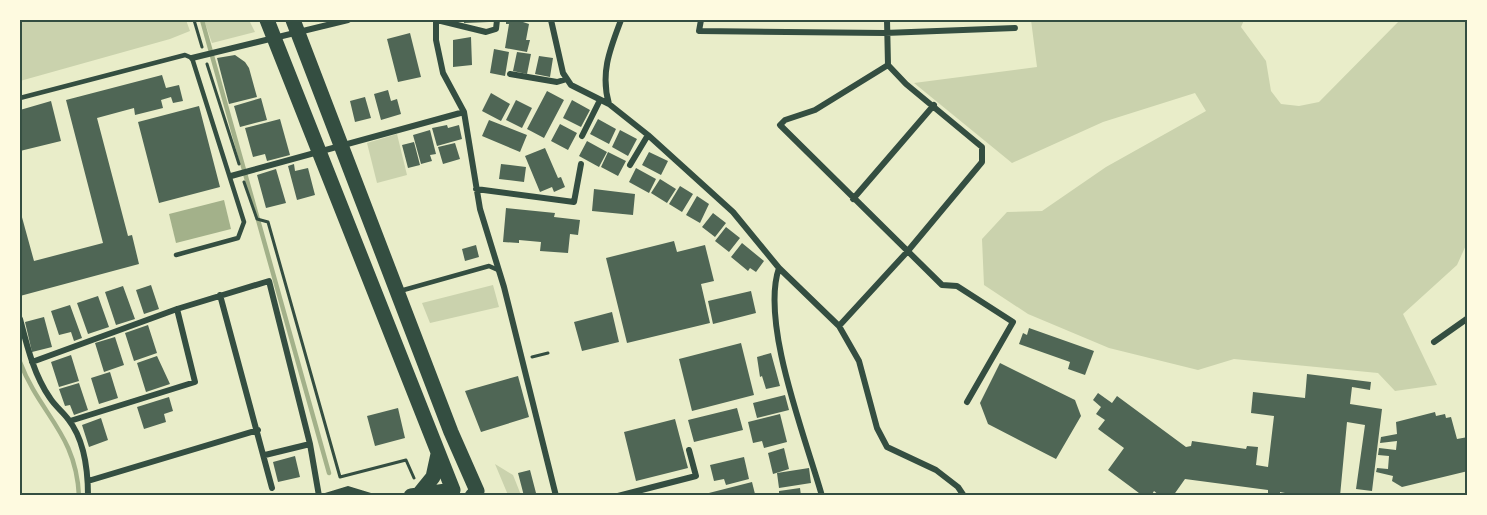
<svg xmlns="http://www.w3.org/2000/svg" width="1487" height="515" font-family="Inter,sans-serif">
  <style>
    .green { fill: #cad2ad }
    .water { fill: #a3b18a }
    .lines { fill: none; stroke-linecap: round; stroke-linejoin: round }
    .stream { stroke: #a3b18a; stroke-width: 4.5 }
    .building { fill: #4f6655 }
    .path { stroke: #344e41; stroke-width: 3 }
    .service { stroke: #344e41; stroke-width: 4.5 }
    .minor { stroke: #344e41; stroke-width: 6 }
    .trunk { stroke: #344e41; stroke-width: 15 }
    .neatline { fill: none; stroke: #344e41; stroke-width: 2 }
  </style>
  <rect width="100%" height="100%" fill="#e9edc9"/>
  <path class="green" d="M20 20H186L190 31 170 39 20 81Z
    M204 20H249L255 32 212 43Z
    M1031 20H1244L1241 27 1266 61 1271 91 1281 104 1299 106 1319 102 1400 20H1467V243L1457 265 1403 314 1437 385 1395 391 1378 373 1234 359 1198 370 1109 348 1028 314 984 285 982 239 1007 212 1042 211 1106 167 1206 111 1195 93 1103 122 1012 163 914 83 1037 67Z
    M397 134 407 175 377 183 367 143Z
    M493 285 499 307 430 323 422 303Z
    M495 464 513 475 521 495H508Z"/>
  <path class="water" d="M224 200 231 229 176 243 169 214Z"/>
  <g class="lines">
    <path class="stream" d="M202 20 329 473
      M20 362C40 415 76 433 79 496"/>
  </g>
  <path class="building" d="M464 20H489V22L464 23Z
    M506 20H523V22L529 24 526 40H530L527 52 505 48 509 24H506Z
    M410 33 421 77 398 82 387 39Z
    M471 37 472 65 453 67V40Z
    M494 49 509 52 505 76 490 73Z
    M517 52 531 54 527 74 513 71Z
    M235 55 245 62 249 68 257 97 229 104 217 58Z
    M539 56 553 58 550 77 535 74Z
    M162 75 166 88 179 85 183 101 173 103 171 97 161 100 163 108 135 115 134 108 97 118 128 236 132 235 139 264 20 296V210L34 261 103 243 66 100Z
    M388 90 391 101 397 99 401 114 381 120 374 94Z
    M547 91 564 100 544 138 527 129Z
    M491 93 510 104 501 121 482 111Z
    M365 97 371 118 355 122 350 101Z
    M261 98 267 120 240 127 234 106Z
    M516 100 532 108 522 128 506 120Z
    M572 100 590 110 581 127 563 118Z
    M51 101 61 141 20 151V110Z
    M199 106 220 187 159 203 138 122Z
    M280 119 290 155 267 161 265 154 253 157 245 128Z
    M598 119 616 129 609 144 590 134Z
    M489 120 527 135 520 152 482 136Z
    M560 124 577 133 568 150 551 141Z
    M447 125 448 128 459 125 462 139 437 146 432 128Z
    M430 130 436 154 430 155 432 161 421 164 413 135Z
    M620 130 637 139 628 156 612 147Z
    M587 141 607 152 599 167 579 156Z
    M414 142 420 165 408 168 402 145Z
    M455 143 460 159 443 164 438 147Z
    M545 148 558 178 561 177 565 187 554 192 552 187 540 192 525 156Z
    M608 152 626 161 618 176 601 167Z
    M649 152 668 161 661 175 642 165Z
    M294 164 295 171 308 168 315 195 297 200 288 166Z
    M501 164 526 167 524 182 499 179Z
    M636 168 656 179 649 193 629 182Z
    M276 169 286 203 266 208 257 175Z
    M660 179 676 189 667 203 651 193Z
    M680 186 693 194 682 212 669 204Z
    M594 189 635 194 633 215 592 211Z
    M697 196 709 204 700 223 686 215Z
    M506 208 555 213 554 217 580 220 578 235 570 234 568 253 540 251 541 242 519 240V243L503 242Z
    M713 213 726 223 715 237 702 227Z
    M726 227 740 238 729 252 715 241Z
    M674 241 677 252 705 245 714 281 701 284 710 323 627 343 606 258Z
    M742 243 764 261 756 272 750 268 748 271 731 257Z
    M476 245 479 257 465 261 462 249Z
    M151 285 159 309 144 314 136 290Z
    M123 286 135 319 116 325 105 292Z
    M751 291 756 313 713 324 708 301Z
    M98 296 109 327 88 334 77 303Z
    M70 305 82 338 74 341 71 332 59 335 51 311Z
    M612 312 619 342 582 351 574 322Z
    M44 317 52 347 32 352 25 322Z
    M148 325 157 353 134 361 125 333Z
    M1029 328 1094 351 1085 375 1068 369 1070 362 1019 344 1023 333 1027 335Z
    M115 337 124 365 104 372 95 343Z
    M741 343 754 395 692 411 679 359Z
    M771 353 780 386 766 389 762 376 760 377 757 357Z
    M71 355 79 381 59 387 51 362Z
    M157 356 170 384 146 392 137 363Z
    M1000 363 1075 400 1081 416 1056 459 988 424 980 403Z
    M110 372 118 398 99 404 91 378Z
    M1307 374 1371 382 1370 390 1352 387 1350 404 1382 409 1372 491 1356 489 1365 425 1347 422 1340 496H1300L1280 492V496H1268V490L1185 479 1173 496H1160L1154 491 1151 496H1143L1108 470 1124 448 1098 429 1105 420 1096 414 1101 407 1093 400 1098 393 1112 403 1117 396 1186 447 1191 446 1192 441 1246 449 1247 446 1258 447 1256 465 1268 467 1274 416 1251 413 1253 392 1305 398Z
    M518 376 529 417 481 432 465 391Z
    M79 383 88 410 74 415 70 405 65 406 59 389Z
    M785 395 789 410 757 418 753 403Z
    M169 397 173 411 164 414 166 422 144 429 137 407Z
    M398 408 405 438 375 446 367 416Z
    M737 408 743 430 694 442 688 420Z
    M1435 412 1436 416 1445 414 1446 418 1451 417 1457 439 1468 437V471L1402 487 1392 481 1393 476 1376 472 1377 468 1388 469 1389 456 1378 455 1379 448 1396 450 1397 441 1380 443 1381 437 1397 434 1396 422Z
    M780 414 787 442 764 448 762 441 753 443 748 422Z
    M101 418 108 440 89 447 82 425Z
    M675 419 688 468 636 481 624 432Z
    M784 448 789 469 773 474 768 453Z
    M295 456 300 477 278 482 273 462Z
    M744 457 749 479 726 485 724 479 714 481 710 465Z
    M809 468 811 483 779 488 777 473Z
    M530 470 536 493 524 496 518 473Z
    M752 482 755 494 701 496V495Z
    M800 488 801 496H779V491Z"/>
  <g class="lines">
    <path class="path" d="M194 20 202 47
      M207 64 239 164
      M244 182 257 219 268 222 340 477 406 460 414 478
      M532 357 548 353"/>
    <path class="service" d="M20 98 185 55 192 58 244 222 238 238 176 255
      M400 291 489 266 498 270"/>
    <path class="minor" d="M436 20V40L443 73 464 112 480 209 504 287 556 496
      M437 20 486 32 496 29 497 20
      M551 20 563 73 571 85 609 104 648 135 733 212 779 268 839 326 859 361 877 428 887 447 936 470 958 487 964 496
      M701 20 699 31 885 33 1015 28
      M192 58 348 20
      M888 65 815 110 785 120 780 125 942 285 957 286 1013 322 967 402
      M510 74 557 82 567 79
      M609 104C600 73 610 49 621 20
      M582 136 600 100
      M630 165 648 135
      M231 176 464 112
      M476 189 574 202 581 164
      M853 199 934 105
      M779 268C760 323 806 439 822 496
      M220 295 272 488
      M20 319C27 346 34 375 50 398 55 406 63 412 68 419 84 439 88 471 88 496
      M839 326 907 252 982 162V147L906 84 888 65 887 20
      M1434 342 1468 318
      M32 362 177 309 269 281 310 444 319 496
      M70 421 195 382 177 309
      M265 455 310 444
      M88 481 258 430
      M325 496 348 489 371 496
      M618 496 696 476 689 450"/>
    <path class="trunk" d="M267 20 453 490 411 496
      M293 20 451 432 477 491 472 496
      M420 493 433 477 438 454"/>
  </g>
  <rect width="1487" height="515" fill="none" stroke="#fefae0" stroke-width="42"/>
  <rect x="21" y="21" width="1445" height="473" class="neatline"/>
</svg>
